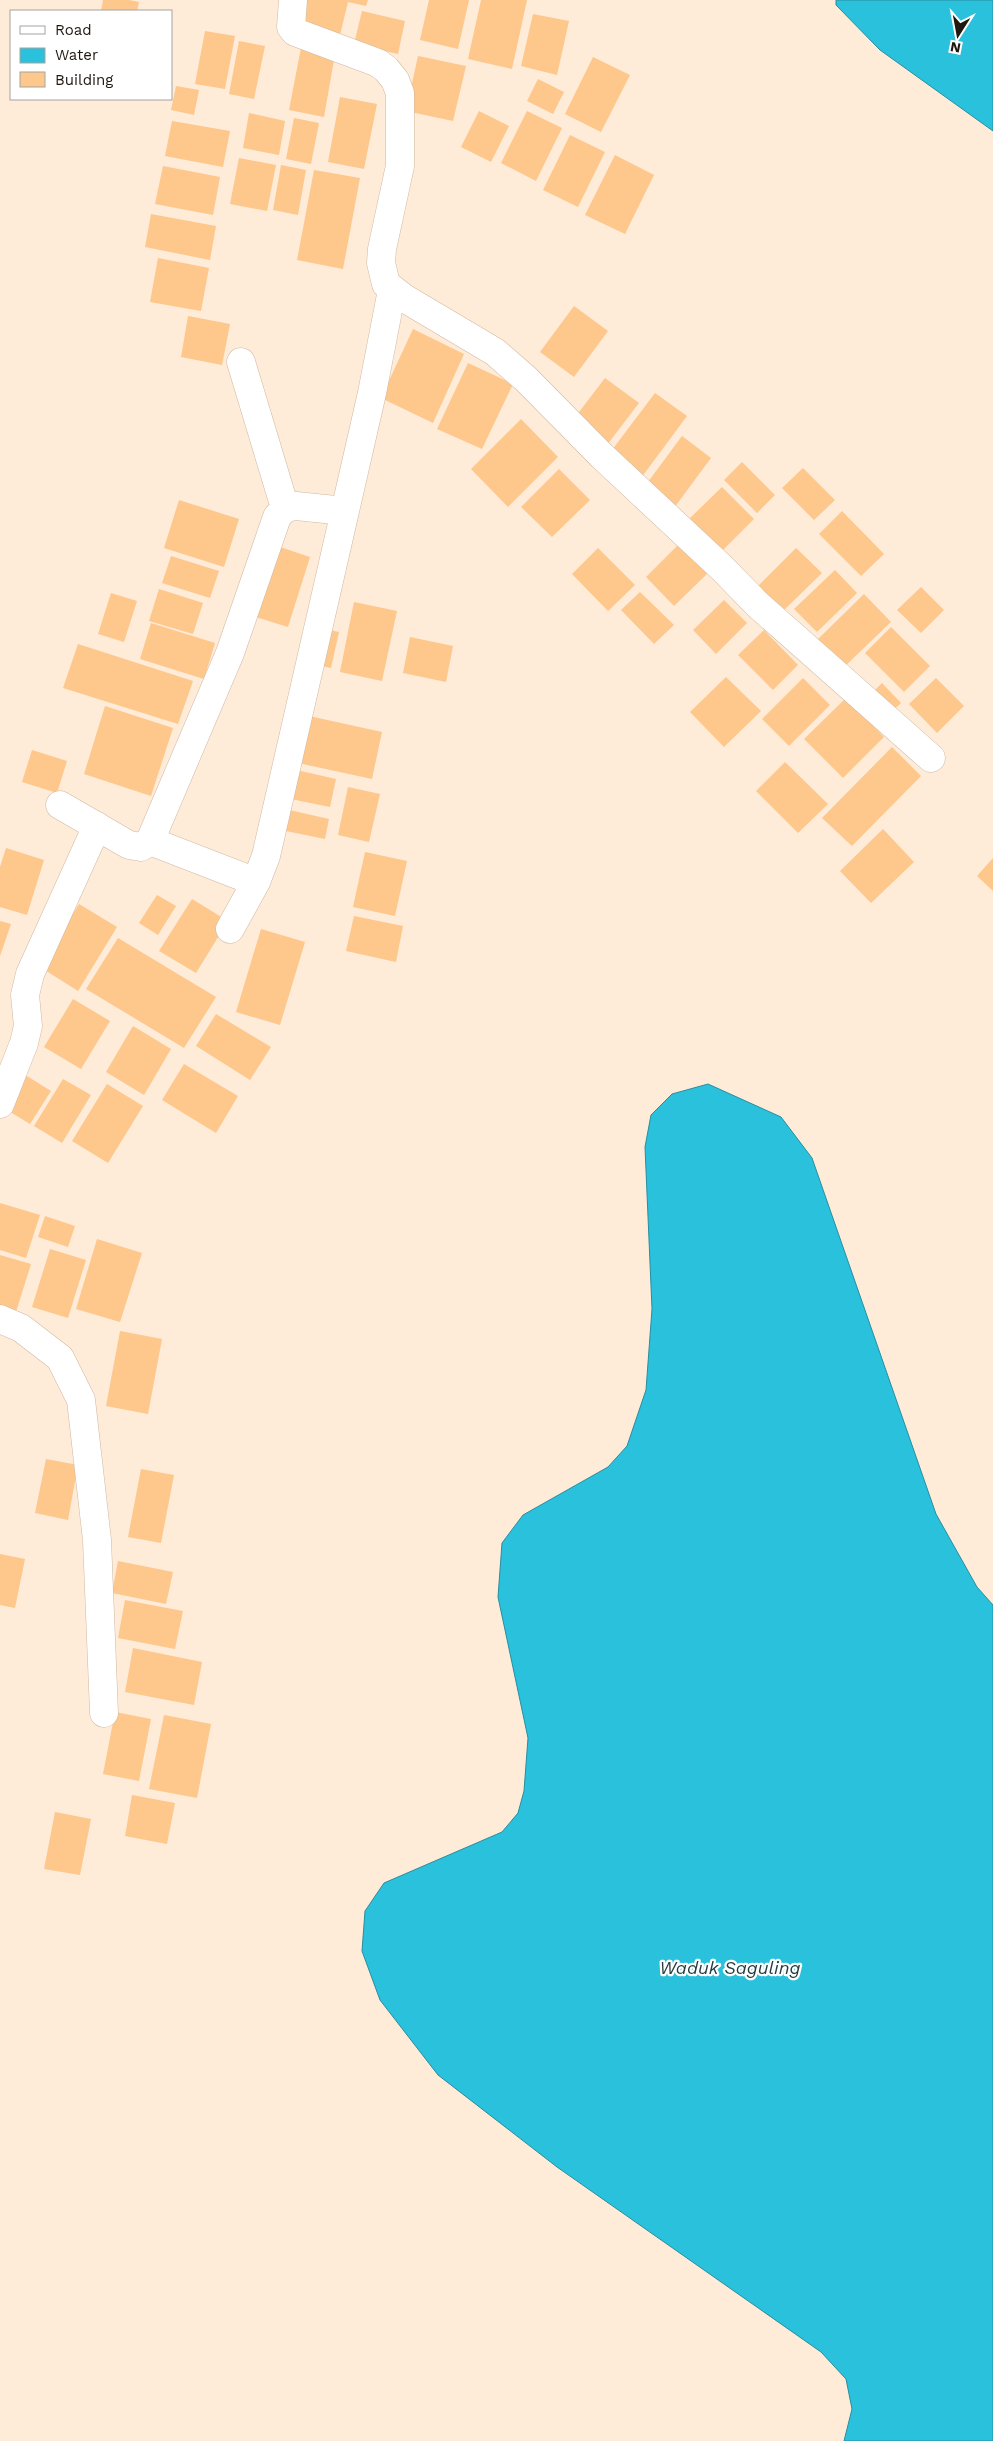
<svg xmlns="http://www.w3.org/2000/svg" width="993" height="2441" font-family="'Work Sans',sans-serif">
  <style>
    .water { fill: #2ac1dd; stroke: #278ea0 }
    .building { fill: #fec78b }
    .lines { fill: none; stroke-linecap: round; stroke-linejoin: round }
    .street-casing { stroke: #cfb9a2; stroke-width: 29 }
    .street { stroke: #fff; stroke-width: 28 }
    .labels { text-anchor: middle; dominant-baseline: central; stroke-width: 4.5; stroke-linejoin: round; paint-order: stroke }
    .water-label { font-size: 18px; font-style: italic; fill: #243c41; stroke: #fff }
  </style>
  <rect width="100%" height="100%" fill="#feebd8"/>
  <path class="water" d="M836 0H993V131L880 50 836 5Z
    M708 1084 781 1117 812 1158 936 1514 977 1587 993 1605V2441H844L852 2409 846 2379 821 2352 557 2167 438 2075 380 2000 362 1951 365 1911 384 1883 502 1832 518 1813 524 1791 528 1738 498 1597 502 1543 523 1515 608 1467 627 1446 646 1390 652 1309 645 1147 651 1115 672 1094Z"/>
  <path class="building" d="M103 0H129L139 2 137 11H101Z
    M303 0H368L366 6 348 2 340 35 297 26Z
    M429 0H469L458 49 420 40Z
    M481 0H527L512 69 468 59Z
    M362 11 405 21 398 54 354 44Z
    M533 14 569 21 557 75 521 66Z
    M205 31 235 36 225 89 195 84Z
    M239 41 265 46 254 99 229 94Z
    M301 48 335 54 324 117 289 110Z
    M418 56 466 66 453 121 406 111Z
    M593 57 630 75 601 132 565 114Z
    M538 79 564 92 553 114 527 101Z
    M176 86 199 90 194 115 171 110Z
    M340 97 377 104 364 169 328 162Z
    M479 111 509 126 491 162 461 147Z
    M527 111 562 128 536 181 501 163Z
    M249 113 285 121 279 155 243 148Z
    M294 118 319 123 311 164 286 159Z
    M172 121 230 131 223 167 165 156Z
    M570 135 605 152 578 207 543 190Z
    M615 155 654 175 625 234 585 215Z
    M239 158 276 165 267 211 230 204Z
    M281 165 306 170 298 215 273 210Z
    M163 166 220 177 213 215 155 204Z
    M314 170 360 178 343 269 297 260Z
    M151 214 216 226 210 260 145 247Z
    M158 258 209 268 201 311 150 302Z
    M574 306 608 331 574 377 540 352Z
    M188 316 230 324 222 365 181 357Z
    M413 329 464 354 433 423 381 398Z
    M468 363 513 384 482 449 437 429Z
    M605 378 639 403 607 445 573 420Z
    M655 393 687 416 641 478 609 454Z
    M521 419 558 457 508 507 471 469Z
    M682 436 711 458 674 508 645 486Z
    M742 462 775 495 757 513 724 480Z
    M803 468 835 500 814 520 782 488Z
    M559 469 590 500 552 537 521 507Z
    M722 487 754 519 718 555 685 523Z
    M179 500 239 519 224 567 164 548Z
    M842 511 884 554 861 576 819 534Z
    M680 543 709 572 674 606 646 577Z
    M271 544 310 557 288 627 249 615Z
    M598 548 635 585 608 611 572 574Z
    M796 548 822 573 780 614 755 589Z
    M171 556 219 571 210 598 162 583Z
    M835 570 857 593 817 632 794 609Z
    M921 587 944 610 921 633 897 610Z
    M159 589 203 603 193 634 149 621Z
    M640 592 674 625 654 644 621 610Z
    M111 593 137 601 124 642 98 634Z
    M864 594 891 622 842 669 815 642Z
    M724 600 747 623 716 654 693 630Z
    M354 602 397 611 382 681 340 672Z
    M151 623 215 643 204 679 140 659Z
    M891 627 930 666 904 692 865 653Z
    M325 629 339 632 331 668 317 665Z
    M764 630 798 665 773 690 738 655Z
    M410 637 453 646 446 682 403 673Z
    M78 644 193 681 178 724 63 688Z
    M726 677 761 711 724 747 690 712Z
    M803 678 830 705 789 746 762 719Z
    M936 678 964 706 937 733 909 704Z
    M882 683 901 703 887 716 868 697Z
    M846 698 884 737 843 778 804 739Z
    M105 706 173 728 151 796 84 774Z
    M309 716 382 732 372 779 298 763Z
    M892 747 921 776 852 846 822 818Z
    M32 750 67 761 57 793 22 782Z
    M785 762 828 804 798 833 756 791Z
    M292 769 336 779 330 807 286 798Z
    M348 787 380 794 369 842 338 835Z
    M285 809 329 819 325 839 281 830Z
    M883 829 914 862 871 903 840 871Z
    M6 848 44 860 27 915 0 907V867Z
    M365 852 407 861 395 916 353 907Z
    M993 858V891L977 876Z
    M157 895 176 906 158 935 139 923Z
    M192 899 228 921 196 973 159 951Z
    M79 904 117 927 78 991 40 967Z
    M354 916 403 926 396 962 346 951Z
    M0 921 11 924 0 956Z
    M261 929 305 942 280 1025 236 1012Z
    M118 938 216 997 184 1048 86 989Z
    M73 999 110 1021 81 1069 44 1047Z
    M216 1014 271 1047 250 1080 196 1046Z
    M133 1026 171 1049 144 1095 106 1072Z
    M184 1064 238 1096 216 1133 162 1100Z
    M22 1073 51 1091 30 1124 2 1107Z
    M63 1079 91 1095 62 1143 34 1126Z
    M107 1084 143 1106 108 1163 72 1141Z
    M0 1203 40 1215 26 1258 0 1250Z
    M45 1216 75 1226 68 1247 38 1237Z
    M97 1239 142 1253 120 1322 76 1309Z
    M50 1249 86 1260 68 1318 32 1307Z
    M0 1255 31 1264 15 1315 0 1310Z
    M120 1331 162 1339 148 1414 106 1406Z
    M46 1459 78 1465 68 1520 35 1513Z
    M141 1469 174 1475 161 1543 128 1537Z
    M0 1554 25 1559 15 1608 0 1605Z
    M118 1561 173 1572 166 1604 112 1593Z
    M125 1600 183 1611 175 1649 118 1638Z
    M133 1648 202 1662 194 1705 125 1692Z
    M115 1712 151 1719 139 1781 103 1774Z
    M164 1715 211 1724 197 1798 149 1789Z
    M132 1795 175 1803 167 1844 125 1836Z
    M55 1812 91 1819 80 1875 44 1869Z"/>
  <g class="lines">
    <defs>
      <path id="street" d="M293 0 291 27 295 32 378 63 386 69 395 80 400 93V166L382 249 381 263 386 284 404 298 495 352 526 379 602 456 722 568 757 604 931 758
        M241 362 285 508
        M60 805 129 845 141 847 150 841 230 653 277 517 285 508 296 506 345 511 372 393 392 290
        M150 841 256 882
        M230 929 256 882 266 856 345 511
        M0 1104 24 1043 28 1026 25 995 30 974 97 826
        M0 1319 21 1328 60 1358 81 1400 97 1540 104 1713"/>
    </defs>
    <use href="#street" class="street-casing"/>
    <use href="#street" class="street"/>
  </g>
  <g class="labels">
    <g class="water-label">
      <text x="730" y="1967">Waduk Saguling</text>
    </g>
  </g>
  <rect x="10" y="10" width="162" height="90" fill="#ffffff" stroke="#a6a39f"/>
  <rect x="20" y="26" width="25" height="8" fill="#ffffff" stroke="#a6a39f"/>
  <text x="55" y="35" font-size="15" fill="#201810">Road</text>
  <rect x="20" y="48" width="25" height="15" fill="#2ac1dd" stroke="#a6a39f"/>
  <text x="55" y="60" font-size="15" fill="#201810">Water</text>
  <rect x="20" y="72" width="25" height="15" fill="#fec78b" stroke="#a6a39f"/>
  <text x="55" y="85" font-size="15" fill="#201810">Building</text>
  <g transform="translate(958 35) rotate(191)" stroke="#ffffff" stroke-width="4" paint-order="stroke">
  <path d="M0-4L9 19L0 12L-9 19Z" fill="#201810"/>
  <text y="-8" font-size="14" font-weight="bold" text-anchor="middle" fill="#201810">N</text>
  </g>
</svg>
